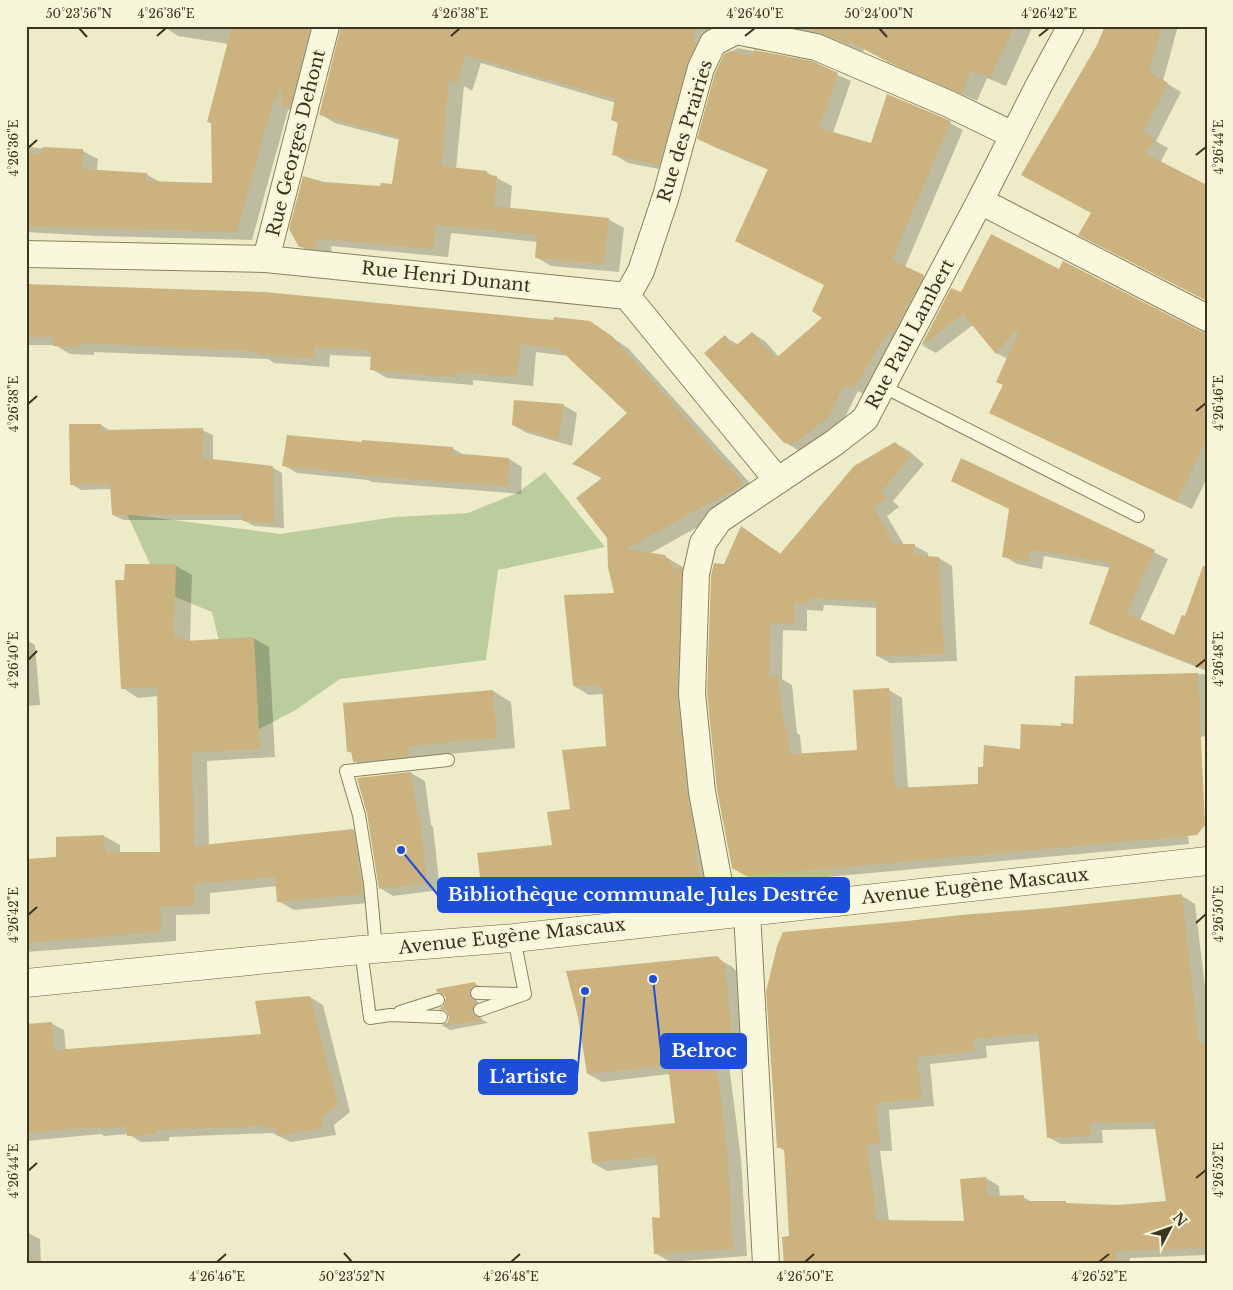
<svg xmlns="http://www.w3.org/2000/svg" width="1233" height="1290" font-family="'Libre Baskerville',serif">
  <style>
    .green { fill: #bbcd9c }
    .shadow { fill: #0003; fill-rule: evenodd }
    .building { fill: #ccb27f; fill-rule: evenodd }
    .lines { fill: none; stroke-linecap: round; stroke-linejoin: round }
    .lane-casing { stroke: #8b815d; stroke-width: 14 }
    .street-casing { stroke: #8b815d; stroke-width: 28 }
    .secondary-casing { stroke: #6d6140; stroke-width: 29 }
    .lane { stroke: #f9f7dc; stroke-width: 12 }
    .street { stroke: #f9f7dc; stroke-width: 26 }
    .secondary { stroke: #f9f7dc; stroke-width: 28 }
    .ticks { fill: none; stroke: #3b3420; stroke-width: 2 }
    .labels { text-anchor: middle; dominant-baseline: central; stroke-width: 4; stroke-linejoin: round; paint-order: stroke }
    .street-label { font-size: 18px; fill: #3b3420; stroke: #f6f5d8 }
    .leader { fill: none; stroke: #1d4ed8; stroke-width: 2 }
    .callout-dot { fill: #1d4ed8; stroke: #f6f5d8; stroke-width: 2 }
    .callout { fill: #1d4ed8; stroke: #1d4ed8; stroke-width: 2 }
    .callout-label { font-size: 19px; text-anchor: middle; font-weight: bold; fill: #fff }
    .neatline { fill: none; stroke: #3b3420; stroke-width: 2 }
    .ticks-label { font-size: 12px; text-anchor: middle; fill: #3b3420 }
  </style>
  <rect width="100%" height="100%" fill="#eeecc8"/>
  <path class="green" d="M545 472 605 547 498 570 486 660 340 679 294 711 242 738 212 612 163 592 127 514 280 534 395 517 468 513 517 493Z"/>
  <path class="shadow" d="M163 26H329L299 113 291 108 290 110H288L252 240 97 236 26 232V147L83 151 98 159 97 171 146 174 162 183 213 184V124L208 121 228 44 178 36Z
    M342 26H744L721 38 674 172 628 163 613 154 619 124 612 120 616 103 481 63 472 91 464 86 456 169 486 172 512 186 510 209 608 219 624 228 619 272 551 266 536 257 538 242 451 233 448 257 331 246 333 257 315 255 300 246 323 183 382 187 393 185 400 140 335 123 320 114Z
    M765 26H1033L1006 86 987 78 977 101 905 70 864 49 863 52 835 40Z
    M1107 26H1178L1163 81 1181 92 1156 141 1168 148 1160 163 1092 213 1098 46Z
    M738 48 811 63 851 81 833 133 871 144 950 123 963 130 905 267 936 283 867 396 858 391 841 425 808 451 798 450 784 442 725 337 739 345 752 333 765 341 779 357 824 317 826 285 737 241 769 170 712 146 699 138 725 55Z
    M1060 270 1200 333 1207 334V478L1192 509 1005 420 1004 385 1008 359 996 353 973 325 936 353 923 346 952 289 962 294Z
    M26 285 554 322 590 323 628 348 759 493 649 554 664 556 698 576 716 890 500 909 484 900 554 846 571 810 607 747 604 694 589 695 574 686 615 594 603 479 574 464 629 413 568 356 536 352 533 386 473 380V385L387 378 371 369 372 357 330 355 329 367 274 363 268 359 94 352V355L70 354 55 345H26Z
    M563 405 577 413 572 446 527 433 513 425Z
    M101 425 111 431 202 430 213 435V461L272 467 282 473 284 528 254 526 243 520H123L113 515 111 489 81 490 71 484Z
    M363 443 452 448 464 455 509 459 522 467 521 494 372 482 368 480 297 473 283 465Z
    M895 443 909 451 924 464 893 501 899 507 887 516 904 545 915 546 928 553V557L939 558 952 566 957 661 890 663 877 656V608L824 605 823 611 807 610V631L783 630 782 679 792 685 797 733 800 735 802 755 858 751 889 690 902 698 908 788 980 785 985 768 1062 728 1075 725 1077 677 1207 674V736L1177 740 1189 844 761 883 747 876 725 565 741 528 781 554Z
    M962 460 1168 559 1140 620 1174 637 1186 618 1207 608V671L1105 631 1091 623 1111 568 1044 556 1042 569 1017 564 1004 556 1010 509 952 480Z
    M126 565 176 566 192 575 190 642 253 638 269 647 275 757 207 761 209 845 353 830 368 839 378 902 294 910 278 901 277 886 210 893V914L176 915V941L26 952V860L58 858 57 838 104 836 120 845V853H161L158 696 138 698 123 688Z
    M26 640 35 645 40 705 26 706Z
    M493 691 511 702 515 748 426 756 373 772 354 761 353 754 348 751Z
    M411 773 425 781 431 825 433 827 440 890 393 896 380 888 368 813Z
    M1182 896 1195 904 1207 1002V1255L1130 1258 1129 1264H785L790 1238 785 1151 778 1147 768 992ZM1040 1041 1048 1137 1061 1144 1103 1143 1102 1130 1156 1129 1167 1202 1119 1206 1069 1205 1065 1202 1034 1203 1023 1197H1000L999 1186 986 1178 965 1222 889 1221 880 1151H892L889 1110 934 1106 930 1064 987 1058 986 1046Z
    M716 958 731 966 739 973 745 1045 727 1049 741 1159 747 1256 670 1262 655 1253 662 1219 658 1165 607 1171 593 1163 677 1124 670 1074 602 1082 588 1074Z
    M475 984 482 987 475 998 478 1003 484 1006 480 1009 478 1017 488 1023 450 1030 443 1026 449 1023 450 1017 448 1012 442 1009 445 1006 447 997 438 991Z
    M310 997 323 1005 350 1112 334 1125 336 1135 291 1142 272 1133 169 1137V1141L141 1142 128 1134 104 1136 101 1134 27 1141 28 1147 26 1148V1025L51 1023 64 1030 66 1051 262 1035Z
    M26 1232 40 1239 41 1264H26Z"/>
  <path class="building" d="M232 26H310L290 107 282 105 281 82 275 103 273 102 237 232 26 226V153L43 154V147L83 149 82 169 147 173 146 181 212 183 211 123 207 122Z
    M341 26H697L693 41 697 42 687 64 659 165 612 155 618 122 611 120 615 99 465 55 457 84 449 79 441 166 487 171 486 175 497 176 494 206 609 218 604 264 535 258 537 235 436 225 433 249 316 238 318 249 299 247 289 229 303 176 324 182 380 186 381 183 392 184 399 137 319 115Z
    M789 26H1014L990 78 971 70 962 94 888 62 849 41 848 44 819 32Z
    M1105 26H1162L1149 72 1168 83 1143 132 1155 139 1146 154 1207 185V301L1078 235 1091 213 1021 175 1097 45Z
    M754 50 812 61 838 73 819 128 871 143 887 94 951 121 892 260 924 275 893 333 889 331 853 389 844 385 828 418 794 444 784 443 704 353 725 335 734 347 752 332 776 358 822 318 812 311 824 285 735 241 768 169 697 139 715 73 724 54 731 51 752 56Z
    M991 234 1059 269 1063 261 1200 331 1207 333V438L1177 502 989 413 1003 385 996 382 1019 331 1016 329 996 354 963 314 921 346 951 288 961 292Z
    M26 284 265 292 553 320 554 317 590 321 613 337 744 484 626 549 665 555 675 570 682 566 677 696 687 794 698 851 695 849 700 881 483 901 477 853 552 845 547 812 570 809 562 750 606 746 602 685 573 686 564 595 614 593 608 567 607 538 576 498 603 477 572 464 627 413 559 349 521 344 517 377 458 372 457 377 370 370 371 350 314 347 313 359 257 354 258 351 79 343V347L53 346 54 337H28L26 333Z
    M514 400 564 404 558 440 512 425Z
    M69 424H101V430L203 428V458L273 466 274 523 243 521V514L112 515 110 484 70 485Z
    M287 435 362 442V440L453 447 452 453 509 458 508 486 357 475V473L282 466Z
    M895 442 911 456 881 492 887 498 874 508 894 544H915L914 555 939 557 944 654 876 656V601L811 598 809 604 794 603V624L770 623 769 676 778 675 784 726H787L790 754 857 750 853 690 889 688 895 788 978 784V767H983L984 745 1020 749 1021 724 1061 726V723L1073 724 1075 676 1198 673 1205 825 1197 835 746 876 732 868 717 790 707 693 711 576 714 563 724 564 741 526 780 554 854 466Z
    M961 458 1155 550 1127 613 1174 635 1182 615 1185 616 1203 566 1207 567V669L1089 624 1111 563 1030 549 1028 562 1002 557 1009 509 951 481Z
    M125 564H176L174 637H184V641L254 637 260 749 192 752 194 846 353 829 363 894 277 902 275 877 194 884 195 906H161V932L26 943V859L56 857V837L104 835V846L106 847V852H160L157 687 121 689 115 580H124Z
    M493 690 497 738 408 746 409 756 353 762 351 751 347 752 343 703Z
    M411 772 418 818H420L427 883 379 889 367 814 357 778Z
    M1182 894 1199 1044 1207 1042V1248L1117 1251 1116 1264H784L782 1237 789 1236 784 1147 777 1148 766 992 777 946 783 932 907 921 961 915 1049 908ZM1038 1033 1047 1138 1091 1136 1090 1123 1154 1122 1166 1201 1118 1205 1066 1203V1201H1024V1195L988 1196 986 1177 960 1179 964 1221 877 1220 867 1145 880 1144 876 1103 922 1099 917 1057 975 1051 974 1039Z
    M717 956 725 964 732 1038 714 1041 727 1150 733 1249 654 1254 652 1217 660 1218 657 1156 592 1163 588 1132 675 1123 668 1065 587 1074 578 1017 566 971Z
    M475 982 476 985 470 988 469 993 472 1000 479 1002 474 1005 472 1012 475 1016 482 1018V1020L442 1026V1025L448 1022 449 1017 446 1010 439 1009 444 1005 446 998 443 994 437 992 436 989Z
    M310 996 338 1104 321 1118 323 1128 277 1136 276 1127 262 1129V1126L156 1130 157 1134 127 1136 126 1126 90 1129 89 1127 26 1133V1024L52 1022 54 1050 261 1034 255 1001Z"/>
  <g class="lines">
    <defs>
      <path id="lane" d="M882 386 1138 516
        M514 938 525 994
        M376 949 370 883 359 815 346 771 448 760
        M361 950 370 1018 390 1015 441 1017
        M477 993 517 994
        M480 1010 525 994
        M400 1012 438 1000"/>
      <path id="street" d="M980 201 1207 318
        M26 254 266 259 627 296 778 481
        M266 259 326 26
        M627 296 641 271 666 196 701 68 713 43 736 31 816 47 949 104 1013 135
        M747 912 766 1264
        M725 915 702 792 692 694 696 574 703 543 719 520 834 443 865 419 980 201 1038 87 1071 26"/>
      <path id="secondary" d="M26 983 361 950 514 938 1207 861"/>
    </defs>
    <use href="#lane" class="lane-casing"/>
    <use href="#street" class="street-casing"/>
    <use href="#secondary" class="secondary-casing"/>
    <use href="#lane" class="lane"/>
    <use href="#street" class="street"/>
    <use href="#secondary" class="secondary"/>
  </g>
  <path class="ticks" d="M79 28 87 37M879 28 887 37M157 36 166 28M451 36 460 28M745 36 755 28M1039 36 1049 28M28 148 37 140M1196 155 1206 147M28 404 37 396M1196 411 1206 403M28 660 37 651M1196 667 1206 659M28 915 37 907M1196 923 1206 914M28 1171 37 1163M1196 1178 1206 1170M344 1253 352 1262M217 1262 226 1254M511 1262 520 1254M805 1262 814 1254M1099 1262 1109 1254"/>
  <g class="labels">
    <g class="street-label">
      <text transform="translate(685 131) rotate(-73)">Rue des Prairies</text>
      <text transform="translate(296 143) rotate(-76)">Rue Georges Dehont</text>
      <text transform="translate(446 277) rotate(6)">Rue Henri Dunant</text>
      <text transform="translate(910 334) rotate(-62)">Rue Paul Lambert</text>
      <text transform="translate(975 886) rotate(-6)">Avenue Eugène Mascaux</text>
      <text transform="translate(512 936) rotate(-6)">Avenue Eugène Mascaux</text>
    </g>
  </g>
  <path class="leader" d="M401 850L438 895M653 979L661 1051M585 991L577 1077"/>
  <g class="callout-dot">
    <circle cx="401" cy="850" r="5"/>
    <circle cx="653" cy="979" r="5"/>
    <circle cx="585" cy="991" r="5"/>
  </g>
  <g class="callout">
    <rect x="438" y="878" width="411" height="34" rx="5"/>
    <rect x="661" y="1034" width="85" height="34" rx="5"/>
    <rect x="479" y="1060" width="98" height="34" rx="5"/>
  </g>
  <g class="callout-label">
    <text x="643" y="901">Bibliothèque communale Jules Destrée</text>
    <text x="704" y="1057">Belroc</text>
    <text x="528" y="1083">L'artiste</text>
  </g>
  <rect width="1233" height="1290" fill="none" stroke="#f6f5d8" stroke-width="55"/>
  <g transform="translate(1170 1228) rotate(49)" stroke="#f6f5d8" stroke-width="4" paint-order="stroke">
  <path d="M0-4L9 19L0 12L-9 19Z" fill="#3b3420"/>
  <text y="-8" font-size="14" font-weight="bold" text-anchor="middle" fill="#3b3420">N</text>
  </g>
  <rect x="28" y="28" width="1178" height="1234" class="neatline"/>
  <g class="ticks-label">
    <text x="79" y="18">50°23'56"N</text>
    <text x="166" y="18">4°26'36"E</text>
    <text x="460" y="18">4°26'38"E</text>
    <text x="755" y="18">4°26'40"E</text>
    <text x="879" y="18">50°24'00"N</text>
    <text x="1049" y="18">4°26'42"E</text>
    <text transform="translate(1219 147) rotate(-90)" y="4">4°26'44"E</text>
    <text transform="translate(14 148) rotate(-90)" y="4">4°26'36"E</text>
    <text transform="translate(1219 403) rotate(-90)" y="4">4°26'46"E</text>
    <text transform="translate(14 404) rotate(-90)" y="4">4°26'38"E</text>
    <text transform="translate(1219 659) rotate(-90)" y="4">4°26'48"E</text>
    <text transform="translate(14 660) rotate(-90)" y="4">4°26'40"E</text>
    <text transform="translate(1219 914) rotate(-90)" y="4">4°26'50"E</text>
    <text transform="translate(14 915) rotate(-90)" y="4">4°26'42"E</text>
    <text transform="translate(1219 1170) rotate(-90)" y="4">4°26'52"E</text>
    <text transform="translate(14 1171) rotate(-90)" y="4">4°26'44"E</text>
    <text x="217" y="1281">4°26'46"E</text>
    <text x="352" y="1281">50°23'52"N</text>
    <text x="511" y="1281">4°26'48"E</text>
    <text x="805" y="1281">4°26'50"E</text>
    <text x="1099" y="1281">4°26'52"E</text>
  </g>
</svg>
